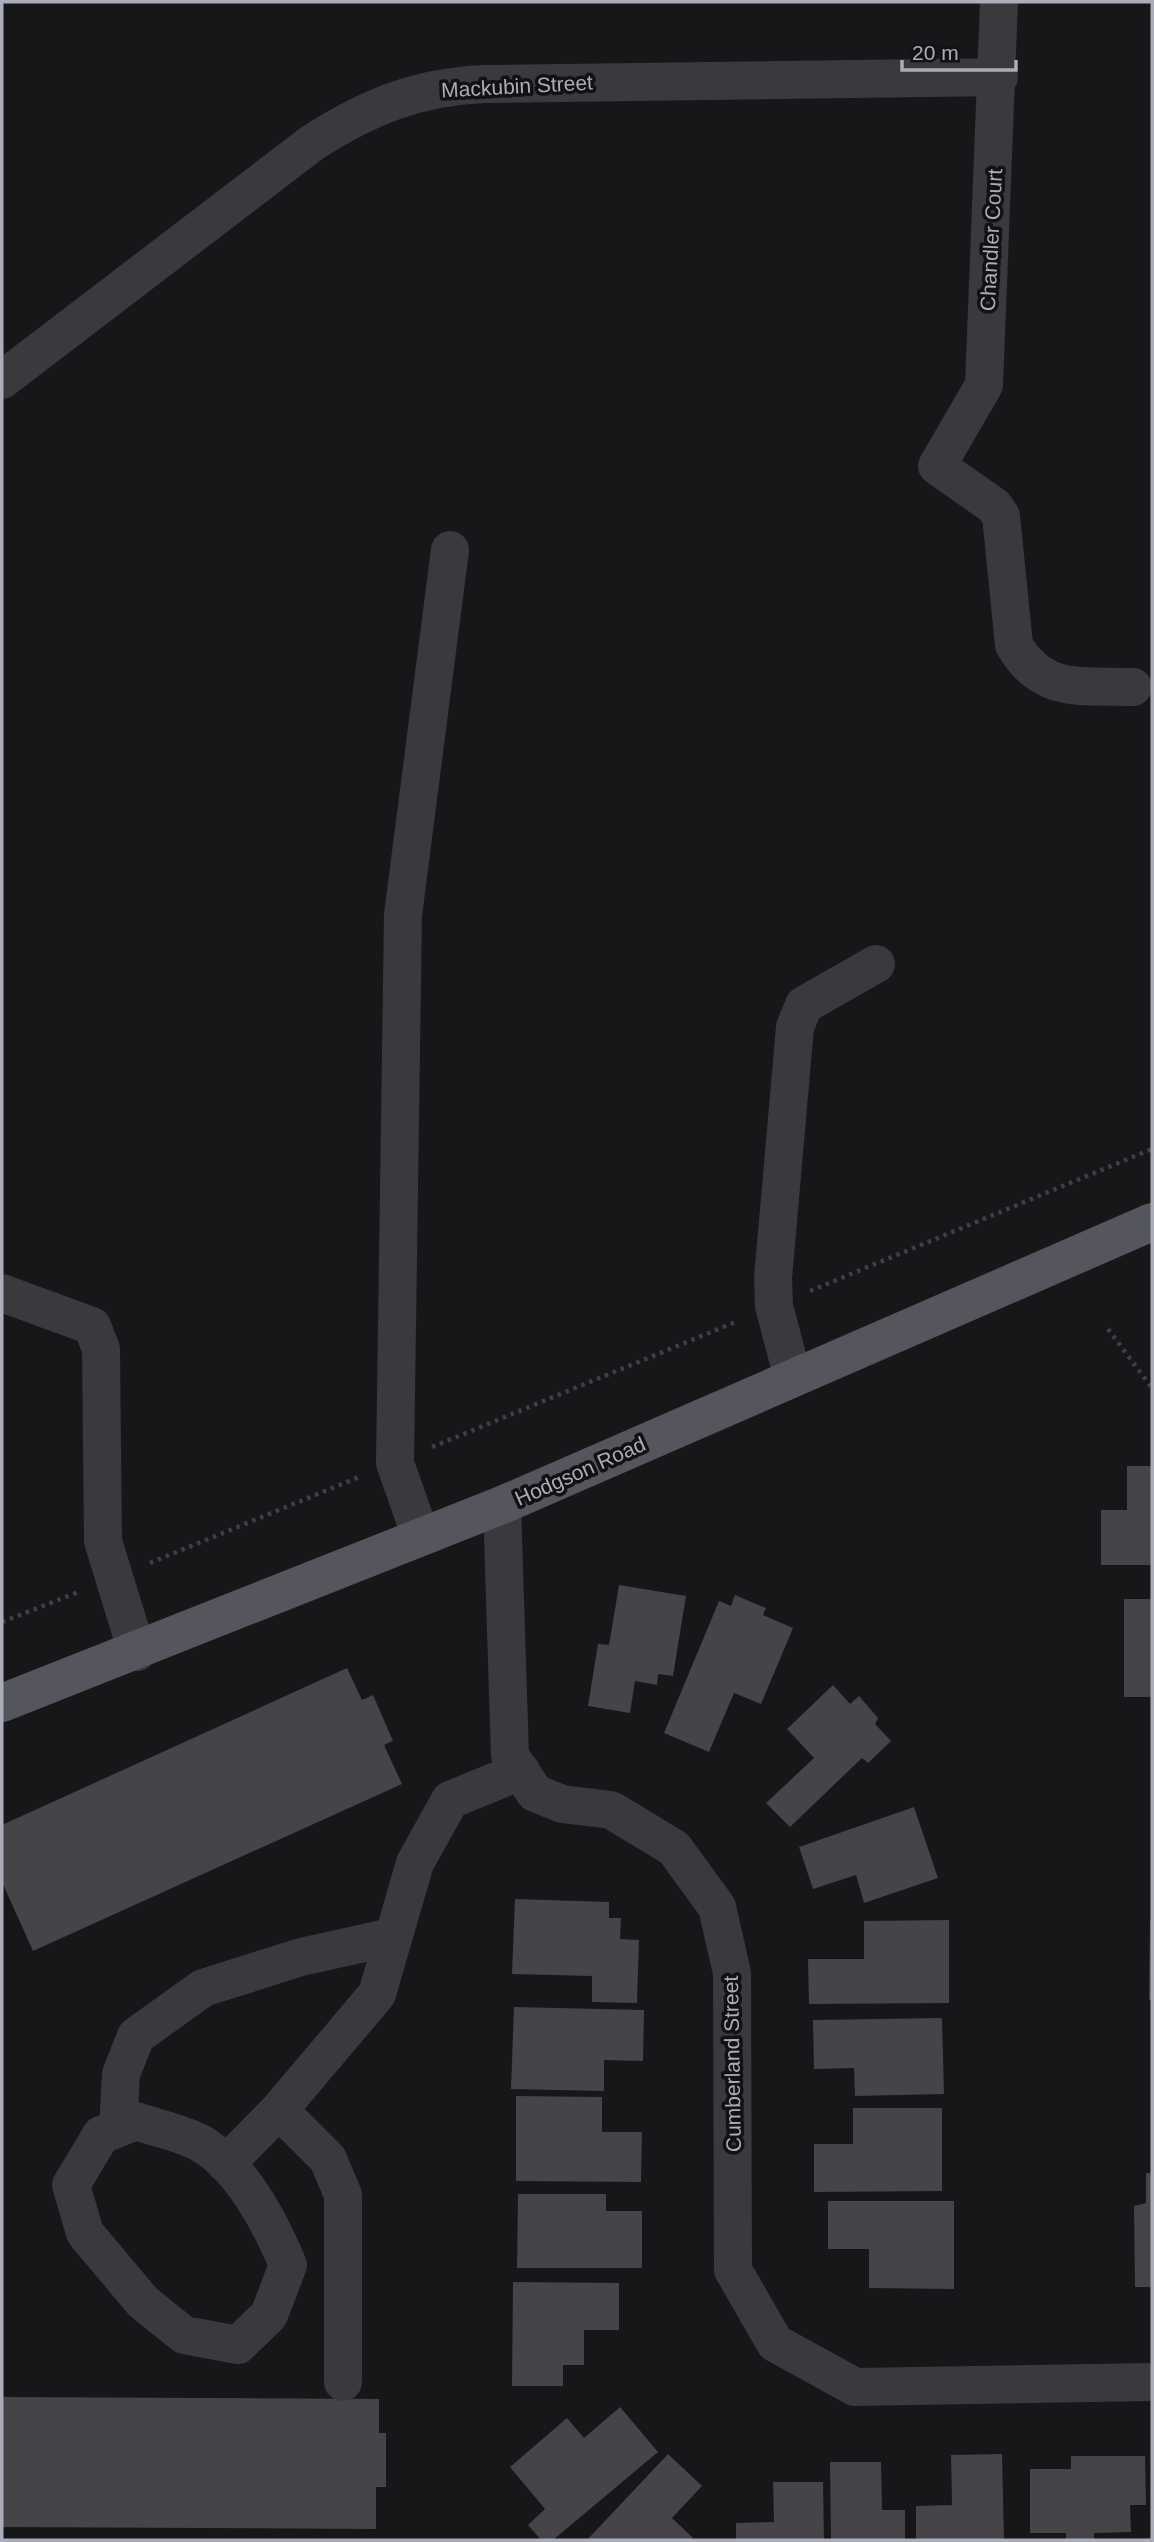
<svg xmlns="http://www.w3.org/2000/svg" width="1154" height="2542" font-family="Arial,sans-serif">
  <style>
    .building { fill: #444449 }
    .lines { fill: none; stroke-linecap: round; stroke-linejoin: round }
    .path { stroke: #3f4045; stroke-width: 4.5; stroke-dasharray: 3.5 5; stroke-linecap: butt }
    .minor { stroke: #39393e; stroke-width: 38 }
    .major { stroke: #55565d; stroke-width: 38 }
    .labels { text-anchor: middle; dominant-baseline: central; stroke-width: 7; stroke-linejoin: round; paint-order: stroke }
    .street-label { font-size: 21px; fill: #aaaeb8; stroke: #121214 }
  </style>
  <rect width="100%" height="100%" fill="#171719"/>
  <path class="building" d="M1127 1466H1152V1565H1101V1510H1127Z
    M619 1585 686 1596 673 1676 658 1674 657 1685 635 1681 630 1713 588 1706 598 1644 609 1645Z
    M735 1595 766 1608 763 1615 793 1628 761 1704 734 1693 709 1752 664 1733 719 1601 731 1606Z
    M1124 1599H1152V1697H1124Z
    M347 1668 362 1700 373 1695 393 1741 384 1745 402 1784 33 1951 2 1882V1825Z
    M833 1685 850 1704 859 1696 878 1718 875 1724 891 1741 868 1763 862 1758 790 1827 766 1803 814 1758 787 1729Z
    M914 1807 938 1878 864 1903 856 1875 813 1889 799 1847Z
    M515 1899 609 1902V1918H621L620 1939 639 1940 637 2003 592 2002V1976L512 1974Z
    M949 1920V2003L809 2004 808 1959H864V1921Z
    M1150 1920H1152V2000H1149Z
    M514 2007 644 2010 643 2061 604 2060V2091L511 2089Z
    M942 2018 944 2094 855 2096 854 2068 814 2069 813 2020Z
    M516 2096 602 2097V2132H642L641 2182 516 2181Z
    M853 2108H942V2191L814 2192V2144H853Z
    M1146 2173H1152V2287H1135L1134 2206 1146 2203Z
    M518 2194H606V2211H642V2268H517Z
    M828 2201H954V2289L869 2288V2249H828Z
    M513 2282 619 2283V2330H584V2365H563V2386H512Z
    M2 2397 379 2399V2433H386V2487H376V2529L2 2527Z
    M620 2407 658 2452 553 2540H541L528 2525 545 2509 510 2467 567 2418 584 2438Z
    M668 2454 702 2486 672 2518 693 2538 691 2540H587Z
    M1002 2454 1004 2540H916V2506L952 2505 951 2455Z
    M1071 2456H1145L1146 2505H1130L1131 2532 1094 2533V2540H1066V2533H1030V2469H1071Z
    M830 2462H881L882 2510H905V2540H831Z
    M773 2482H823L824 2540H736V2523L774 2522Z"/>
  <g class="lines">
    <path class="path" d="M810 1291 1152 1149
      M1108 1329 1152 1388
      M432 1447 738 1321
      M150 1563 359 1477
      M2 1622 81 1591"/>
    <path class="minor" d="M999 2 984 385 937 466 994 506 1001 516 1014 645C1043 695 1082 685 1133 687
      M2 380 312 143C368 107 417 87 484 84L999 77
      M2 1293 92 1326 101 1349 103 1541 137 1652
      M793 1378 774 1306 773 1278 795 1027 804 1005 876 964
      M502 1505 510 1756 535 1793 562 1804 611 1810 674 1848 717 1907 732 1973 733 2270 775 2343 855 2387 1152 2382
      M421 1537 395 1463 403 915 450 550
      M279 2110 328 2159 343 2195V2382
      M136 2121C156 2128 183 2133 202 2144 242 2168 271 2224 288 2265L269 2315 238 2345 184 2335 143 2302 85 2233 71 2185 101 2135Z
      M118 2128 121 2074 136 2036 203 1988 301 1957 391 1937
      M226 2164 279 2110 377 1994 415 1863 450 1800 521 1771"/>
    <path class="major" d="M2 1703 502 1505 1152 1222"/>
  </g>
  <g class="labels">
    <g class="street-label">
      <text transform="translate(517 86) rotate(-3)">Mackubin Street</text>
      <text transform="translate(991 240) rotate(-87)">Chandler Court</text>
      <text transform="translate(580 1471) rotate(-24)">Hodgson Road</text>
      <text transform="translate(732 2064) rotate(-91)">Cumberland Street</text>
    </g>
  </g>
  <rect width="1154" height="2542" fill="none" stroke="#aaaeb8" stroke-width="7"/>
  <path d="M902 60v10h114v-10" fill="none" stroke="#aaaeb8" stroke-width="3.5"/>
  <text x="912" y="60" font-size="21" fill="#aaaeb8" stroke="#121214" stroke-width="5" paint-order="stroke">20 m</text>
</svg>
